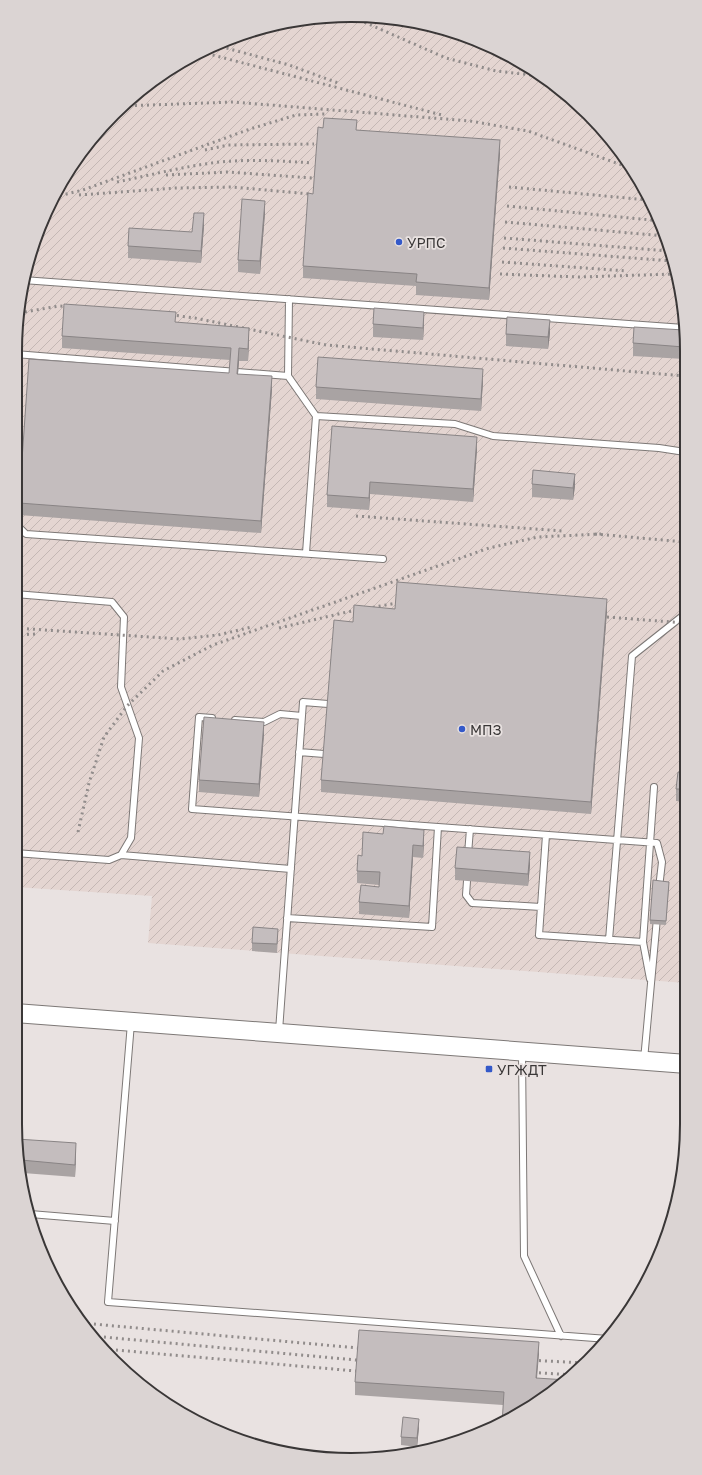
<svg xmlns="http://www.w3.org/2000/svg" width="702" height="1475" font-family="'Golos Text',sans-serif">
  <style>
    .industrial { fill: url(#industrial-furrows) }
    .lines { fill: none; stroke-linecap: round; stroke-linejoin: round }
    .lane-casing { stroke: #7d7876; stroke-width: 8 }
    .secondary-casing { stroke: #7d7876; stroke-width: 20 }
    .lane { stroke: #fff; stroke-width: 6 }
    .secondary { stroke: #fff; stroke-width: 18 }
    .rail { stroke: #918c8b; stroke-width: 3; stroke-dasharray: 2 4; stroke-linecap: butt }
    .wall { fill: #a9a3a3 }
    .shaded-wall { fill: #898485 }
    .building { fill: #c4bdbe; stroke: #898485 }
    .poi-dot { fill: #3459c9; stroke: #e9e2e1; stroke-width: 1.5 }
    .labels { text-anchor: middle; dominant-baseline: central; stroke-width: 3.5; stroke-linejoin: round; paint-order: stroke }
    .poi-label { font-size: 14px; fill: #3a3737; stroke: #e9e2e1; text-anchor: start }
    .rim { fill: none; stroke: #3a3737; stroke-width: 2 }
  </style>
  <defs>
    <pattern id="industrial-furrows" width="10" height="10" patternUnits="userSpaceOnUse"><rect width="10" height="10" fill="#e4d5d1"/><path d="M-1 1l2-2M0 10L10 0M9 11l2-2" fill="none" stroke="#c4b7b4"/></pattern>
  </defs>
  <rect width="100%" height="100%" fill="#e9e2e1"/>
  <path class="industrial" d="M351 15 417 22 480 41 556 85 618 147 662 223 684 307 686 983 148 943 152 896 15 887V351L22 285 41 222 72 164 114 113 165 72 223 40 286 21Z"/>
  <g class="lines">
    <defs>
      <path id="lane" d="M23 280 684 328
        M15 354 288 376 316 416 306 553
        M288 376 289 299
        M316 416 455 424 493 436 659 448 685 452
        M15 523 26 534 383 559
        M15 594 112 602 124 617 121 687 139 738 131 838 121 855
        M212 718 199 717 192 809 657 843 662 862 659 888
        M235 720 264 722 280 714 302 716
        M299 752 324 754
        M546 835 539 935 643 942
        M15 853 109 860 121 855 291 869
        M468 854 470 829
        M467 881 466 895 472 903 541 907
        M287 918 432 927 438 827
        M609 940 632 656 685 614
        M650 979 643 942 654 787
        M131 1023 108 1302 608 1339
        M279 1031 303 702 328 704
        M522 1053 524 1256 561 1336
        M644 1060 657 918
        M30 1214 115 1221"/>
      <path id="secondary" d="M15 1013 687 1064"/>
    </defs>
    <use href="#lane" class="lane-casing"/>
    <use href="#secondary" class="secondary-casing"/>
    <use href="#lane" class="lane"/>
    <use href="#secondary" class="secondary"/>
    <path class="rail" d="M348 15 446 58 496 71 540 76
      M215 45 289 65 338 83
      M201 52 442 115
      M123 106 233 102 470 121 528 131 630 168
      M205 150 228 145 314 144
      M166 175 228 172 312 178
      M117 182C151 175 185 166 220 162 251 159 282 161 313 163
      M509 187 648 200
      M79 195 176 188 232 187 310 194
      M54 197 83 190 250 129 296 115 326 114
      M507 206 661 221
      M505 222 665 236
      M504 238 669 251
      M503 248 672 261
      M502 262 627 271
      M500 274 578 277 675 274
      M19 313 59 306 75 307
      M165 314 195 318 326 345 684 376
      M356 516 563 531
      M595 534 685 542
      M607 617 685 623
      M15 628 180 639 218 635 252 627
      M279 628 347 612 397 603
      M15 635 37 634
      M78 832 89 783 104 737 127 706 163 671 213 645 489 548 538 537 601 534
      M82 1323 369 1349
      M92 1336 367 1361
      M104 1349 367 1372
      M527 1360 585 1363
      M527 1372 573 1375"/>
  </g>
  <path class="wall" d="M323 128 357 130 500 153 489 300 416 295V286L303 278V266Z
    M265 213 260 274 238 272V260Z
    M204 226 201 263 128 258V246L192 232Z
    M176 322 249 340 248 361H239L238 374 272 389 261 533 19 515V503L229 373 230 360 62 348V336Z
    M373 324H424L423 340 373 337Z
    M684 330V359L633 356V343Z
    M550 333 548 349 506 346V334Z
    M483 381 481 411 316 399V387Z
    M477 449 473 502 370 494 369 510 327 507V495Z
    M532 484 575 486 573 500 532 497Z
    M395 609 607 611 591 814 321 792V780L353 622Z
    M264 734 259 797 199 792V780Z
    M686 773V802L676 801V789Z
    M424 842 423 858 413 857 409 918 359 914V902L379 887V885L357 883V871L362 856Z
    M530 865 528 886 455 880V868Z
    M669 886 666 925 650 924V920Z
    M278 937 277 953 252 951V943Z
    M17 1139 76 1156 75 1177 23 1173Z
    M539 1354 503 1405 355 1395V1382Z
    M419 1427 417 1447 401 1445V1437Z"/>
  <path class="shaded-wall" d="M500 140V153L489 300V288Z
    M265 201V213L260 274V261Z
    M204 213V226L201 263V251Z
    M424 312V324L423 340V328Z
    M550 320V333L548 349V337Z
    M249 328V340L248 361V349Z
    M239 348V361L237 386V374Z
    M483 369V381L481 411V399Z
    M272 376V389L261 533V521Z
    M477 437V449L473 502V489Z
    M575 474V486L573 500V488Z
    M370 482V494L369 510V498Z
    M607 599V611L591 814V802Z
    M22 644V656L15 760V748Z
    M264 722V734L259 797V784Z
    M424 830V842L423 858V846Z
    M413 845V857L409 918V906Z
    M530 852V865L528 886V874Z
    M76 1143V1156L75 1177V1165Z
    M539 1342V1354L536 1390V1378Z
    M419 1419V1427L417 1447V1438Z"/>
  <path class="building" d="M324 118 357 120 356 130 500 140 489 288 416 282 417 274 303 266 308 193 313 194 318 127 323 128Z
    M242 199 265 201 260 261 238 260Z
    M194 213H204L201 251 128 246 129 228 192 232Z
    M64 304 176 312 175 322 249 328 248 349 239 348 237 374 272 376 261 521 19 503 29 359 229 373 231 348 62 336Z
    M374 308 424 312 423 328 373 324Z
    M507 317 550 320 548 337 506 334Z
    M634 327 684 330V347L633 343Z
    M318 357 483 369 481 399 316 387Z
    M332 426 477 437 473 489 370 482 369 498 327 495Z
    M533 470 575 474 573 488 532 484Z
    M397 582 607 599 591 802 321 780 334 620 353 622 354 605 395 609Z
    M15 644H22L15 748Z
    M204 717 264 722 259 784 199 780Z
    M678 772 686 773V789H676Z
    M384 826 424 830 423 846 413 845 409 906 359 902 361 885 379 887 380 872 357 871 358 855 362 856 363 832 383 834Z
    M457 847 530 852 528 874 455 868Z
    M653 880 669 882 666 921 650 920Z
    M253 927 278 929 277 944 252 943Z
    M17 1139 76 1143 75 1165 21 1160Z
    M359 1330 539 1342 536 1378 567 1380 555 1391 502 1424 504 1392 355 1382Z
    M403 1417 419 1419 417 1438 401 1437Z"/>
  <g class="poi-dot">
    <circle cx="399" cy="242" r="4"/>
    <circle cx="462" cy="729" r="4"/>
    <rect x="485" y="1065" width="8" height="8" rx="2"/>
  </g>
  <g class="labels">
    <g class="poi-label">
      <text x="407" y="242">УРПС</text>
      <text x="470" y="729">МПЗ</text>
      <text x="497" y="1069">УГЖДТ</text>
    </g>
  </g>
  <path d="M0 0H702V1475H0ZM351 22H351A329 329 0 0 1 680 351V1124A329 329 0 0 1 351 1453H351A329 329 0 0 1 22 1124V351A329 329 0 0 1 351 22Z" fill="#dbd4d3" fill-rule="evenodd"/>
  <path class="rim" d="M351 22H351A329 329 0 0 1 680 351V1124A329 329 0 0 1 351 1453H351A329 329 0 0 1 22 1124V351A329 329 0 0 1 351 22Z"/>
</svg>
